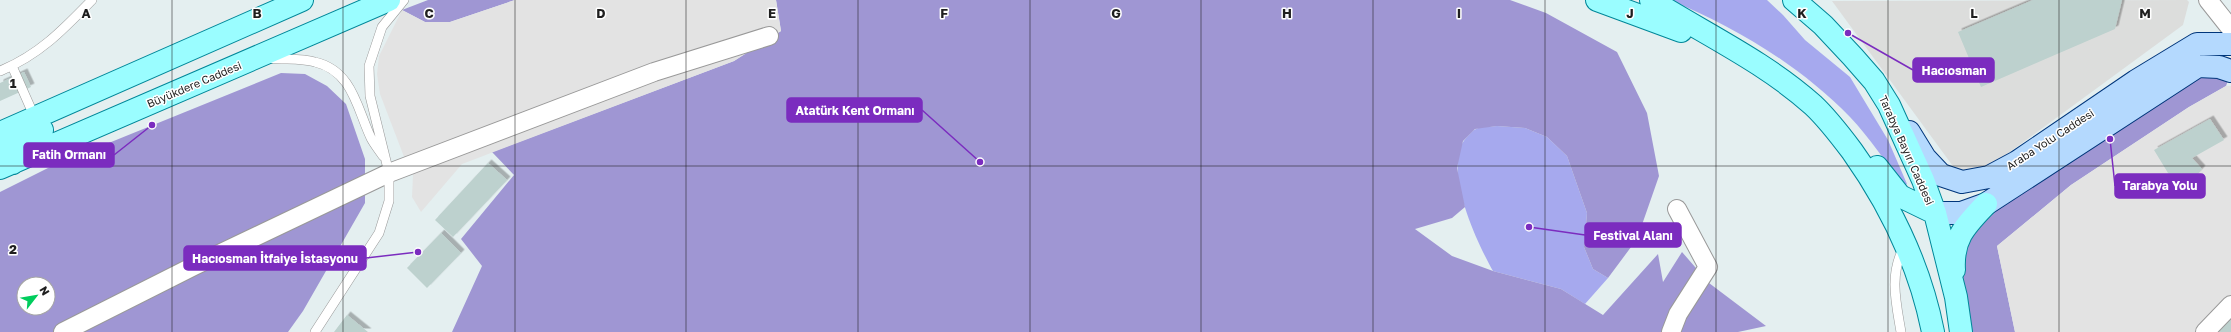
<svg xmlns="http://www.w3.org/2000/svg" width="2231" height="332" font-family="'Golos Text',sans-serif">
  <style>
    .residential { fill: #dcdddc }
    .grass { fill: #a6a9ee }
    .forest { fill: #9f96d3; fill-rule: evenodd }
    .parking { fill: #e3e3e3 }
    .building { fill: #bdd1ce; filter: url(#shadow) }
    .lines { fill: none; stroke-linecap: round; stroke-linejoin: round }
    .lane-casing { stroke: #999; stroke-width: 10 }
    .street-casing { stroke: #999; stroke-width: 20 }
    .secondary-casing { stroke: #00367b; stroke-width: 24 }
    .primary-casing { stroke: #008799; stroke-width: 24 }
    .lane { stroke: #fff; stroke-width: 9 }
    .street { stroke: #fff; stroke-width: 18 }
    .secondary { stroke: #b4d9fe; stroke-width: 22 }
    .primary { stroke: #9afdff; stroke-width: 22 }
    .grid { fill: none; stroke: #1f1f1f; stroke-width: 1; stroke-opacity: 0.55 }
    .labels { text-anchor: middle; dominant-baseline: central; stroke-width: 3; stroke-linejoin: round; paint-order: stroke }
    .street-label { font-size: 11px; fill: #1f1f1f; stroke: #fff }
    .grid-label { font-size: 13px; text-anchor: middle; font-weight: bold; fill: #1f1f1f; stroke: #fff; stroke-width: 3; stroke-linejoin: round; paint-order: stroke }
    .leader { fill: none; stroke: #7b2cbf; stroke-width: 1.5 }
    .callout-dot { fill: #7b2cbf; stroke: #fff; stroke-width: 1.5 }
    .callout { fill: #7b2cbf; stroke: #7b2cbf; stroke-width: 1.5 }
    .callout-label { font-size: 12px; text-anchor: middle; font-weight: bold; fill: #fff }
  </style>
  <defs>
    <filter id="shadow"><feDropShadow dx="3.5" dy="-3.5" stdDeviation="0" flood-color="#0004"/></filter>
  </defs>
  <rect width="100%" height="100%" fill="#e4eff0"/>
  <path class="residential" d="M2187 0 2189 2 2183 25 1966 184 1832 1Z"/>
  <path class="grass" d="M1670 0H1767L1783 15 1805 40 1850 77 1888 140 1907 184 1904 186C1886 163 1870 138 1850 117 1799 65 1737 28 1670 0Z
    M1497 126 1525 128 1547 137 1567 156 1587 213 1584 247 1593 269 1608 278 1585 304 1561 289 1493 271C1477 243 1440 164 1467 137 1470 134 1473 130 1476 129 1482 126 1491 127 1497 126Z"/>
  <path class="forest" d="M428 0H515L450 22H425L402 10Z
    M776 0H1510L1546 13 1617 52 1647 113 1659 176 1637 239 1608 278 1593 269 1584 247 1587 213 1567 156 1547 137 1525 128 1497 126 1475 129 1463 141 1457 168 1465 207 1452 218 1415 229 1452 256 1493 271 1561 289 1603 315 1658 254 1663 282 1682 252 1709 283 1766 326 1738 332H452L482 266 461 239 514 175 492 152 734 61 781 31Z
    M2196 72 2230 75 2226 86 2189 107 2071 185 1997 246 2015 332H1971L1951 240Z
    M281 73 305 74 327 86 346 104 365 159V203L303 311 288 332H0V192L52 166ZM24 284H48V308H24Z"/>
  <path class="parking" d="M515 0H776L781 31 734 61 462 164 421 212 412 197 413 175 406 162 380 94 377 74 379 56 402 10 425 22H450Z
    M2226 86H2231V299L2199 332H2015L1997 246 2071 185 2189 107Z"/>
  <path class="building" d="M2033 0H2122L2115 29 1981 87 1958 32Z
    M24 72 31 87 0 101V83Z
    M2210 119 2224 140 2192 158 2202 169 2184 188 2168 173 2154 150Z
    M488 163 507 180 453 237 435 220Z
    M441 233 461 253 427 288 407 268Z
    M347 315 368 332H334Z
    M2231 315V332H2214Z"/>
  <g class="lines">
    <defs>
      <path id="lane" d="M269 58C284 60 300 58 315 62 353 71 357 109 371 138 374 144 379 150 383 156
        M12 66 35 118
        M0 71C39 55 63 30 92 0
        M315 332 379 233 389 201V173L370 96 369 66 382 27 404 0
        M1901 332C1896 302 1889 275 1904 247"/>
      <path id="street" d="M2208 0 2231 29
        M63 332 194 266 389 173 654 72 769 36
        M1671 332 1678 314 1708 267 1677 209
        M2205 332 2231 305"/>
      <path id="secondary" d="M1909 132 1925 158 1941 175 1962 182 1989 177 2017 162 2136 81 2197 44H2231
        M1935 213H1961L1986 204 2198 66 2219 67 2231 71"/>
      <path id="primary" d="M1597 0 1681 31
        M1651 0C1705 34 1765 62 1813 105 1828 119 1840 135 1852 151 1891 206 1920 266 1933 332
        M1794 0 1823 25 1853 57 1874 81 1889 105 1923 180 1935 213 1956 297 1961 332
        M0 133 302 0
        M13 163 8 150 17 142 42 130
        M1877 167 1900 196 1935 213
        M0 168 389 0
        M1954 270C1952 238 1966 225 1986 204"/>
    </defs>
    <use href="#lane" class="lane-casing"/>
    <use href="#street" class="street-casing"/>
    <use href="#secondary" class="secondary-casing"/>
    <use href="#primary" class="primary-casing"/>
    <use href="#lane" class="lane"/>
    <use href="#street" class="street"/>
    <use href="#secondary" class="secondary"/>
    <use href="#primary" class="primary"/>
  </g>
  <path class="grid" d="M172 0V332M343 0V332M515 0V332M686 0V332M858 0V332M1030 0V332M1201 0V332M1373 0V332M1545 0V332M1716 0V332M1888 0V332M2059 0V332M0 166H2231"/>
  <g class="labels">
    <g class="street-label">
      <text transform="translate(194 84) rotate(-23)">Büyükdere Caddesi</text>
      <text transform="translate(2050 139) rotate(-33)">Araba Yolu Caddesi</text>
      <text transform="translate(1907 150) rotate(66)">Tarabya Bayırı Caddesi</text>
    </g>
  </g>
  <g class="grid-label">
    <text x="86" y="18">A</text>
    <text x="257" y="18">B</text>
    <text x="429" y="18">C</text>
    <text x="601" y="18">D</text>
    <text x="772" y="18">E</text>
    <text x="944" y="18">F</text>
    <text x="1116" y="18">G</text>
    <text x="1287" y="18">H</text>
    <text x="1459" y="18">I</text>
    <text x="1630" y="18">J</text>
    <text x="1802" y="18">K</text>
    <text x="1974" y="18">L</text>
    <text x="2145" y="18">M</text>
    <text x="13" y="88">1</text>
    <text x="13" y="254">2</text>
  </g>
  <path class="leader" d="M1848 33L1913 70M980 162L922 110M152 125L114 155M2110 139L2115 186M1529 227L1585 235M418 252L366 258"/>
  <g class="callout-dot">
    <circle cx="1848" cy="33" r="4"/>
    <circle cx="980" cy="162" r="4"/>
    <circle cx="152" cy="125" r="4"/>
    <circle cx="2110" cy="139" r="4"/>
    <circle cx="1529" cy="227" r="4"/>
    <circle cx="418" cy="252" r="4"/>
  </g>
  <g class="callout">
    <rect x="1913" y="58" width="81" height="24" rx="4"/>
    <rect x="787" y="98" width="135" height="24" rx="4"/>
    <rect x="24" y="143" width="90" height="24" rx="4"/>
    <rect x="2115" y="174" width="90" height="24" rx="4"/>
    <rect x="1585" y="223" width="96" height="24" rx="4"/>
    <rect x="184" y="246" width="182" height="24" rx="4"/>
  </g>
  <g class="callout-label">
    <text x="1954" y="75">Hacıosman</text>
    <text x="855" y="115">Atatürk Kent Ormanı</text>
    <text x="69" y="159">Fatih Ormanı</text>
    <text x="2160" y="190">Tarabya Yolu</text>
    <text x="1633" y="240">Festival Alanı</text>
    <text x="275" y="263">Hacıosman İtfaiye İstasyonu</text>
  </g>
  <g transform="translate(36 296) rotate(59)"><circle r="19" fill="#ffffff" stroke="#a5a5a5"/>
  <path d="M0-3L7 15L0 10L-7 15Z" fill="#00cd5d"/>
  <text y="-6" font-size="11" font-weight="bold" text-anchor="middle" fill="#1f1f1f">N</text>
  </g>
</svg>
